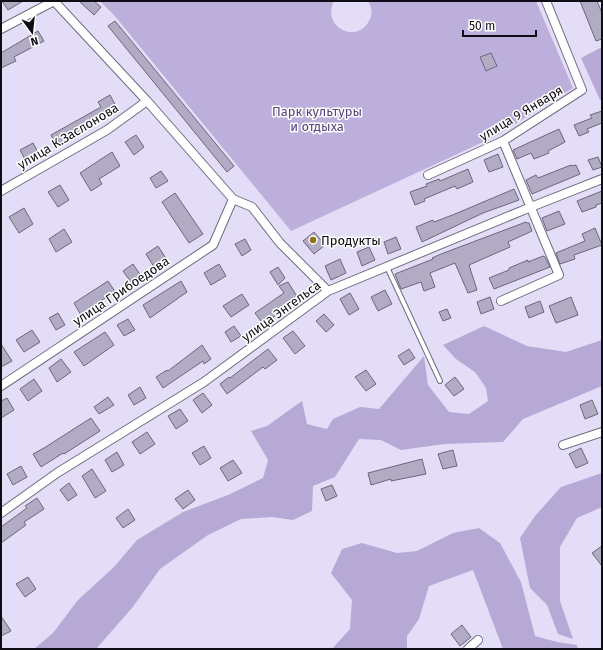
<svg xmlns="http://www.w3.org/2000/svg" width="603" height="650" font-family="'Fira Sans',sans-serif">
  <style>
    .green { fill: #bcafdb }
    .forest { fill: #b7a9d6 }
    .building { fill: #b2abc4; stroke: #6d667d }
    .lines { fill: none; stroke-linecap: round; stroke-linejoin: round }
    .service-casing { stroke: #716b82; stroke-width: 6 }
    .minor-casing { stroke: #716b82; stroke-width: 10 }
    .service { stroke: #fff; stroke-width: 4 }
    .minor { stroke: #fff; stroke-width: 8 }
    .poi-dot { fill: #907217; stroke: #fff; stroke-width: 1.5 }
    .labels { text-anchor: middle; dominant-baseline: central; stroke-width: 3; stroke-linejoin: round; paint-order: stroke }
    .park-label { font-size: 13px; fill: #59447e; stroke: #fff }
    .street-label { font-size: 13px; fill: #0e0c14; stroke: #fff }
    .poi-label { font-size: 13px; fill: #0e0c14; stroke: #fff; text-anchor: start }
  </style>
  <rect width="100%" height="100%" fill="#e4ddf7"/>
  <path class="green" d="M100 1H334C321 26 356 45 369 21 373 14 372 8 368 1H536L573 88 494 137 291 231 114 15Z"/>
  <path class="forest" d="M602 47V99L600 100 581 58Z
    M484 326 527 346 566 352 602 340V386L523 419 503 442 445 444 401 450 381 440 359 439 335 477 313 486 312 511 293 520 272 517 241 519 208 535 160 569 132 608 96 649H34L53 633 78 600 114 567 137 540 183 512 228 495 263 478 268 460 251 431 267 426 302 401 307 424 327 429 333 419 360 407 379 409 424 356 428 385 449 412 469 414 488 401 486 388 475 372 456 359 443 345Z
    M602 473V507L577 518 560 547V601L573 639 558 634 547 605 530 588 520 538 535 516 561 487Z
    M479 528 500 543 521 582 535 636 557 642 577 645 578 649H503L473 570 429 586 419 619 407 636V649H332L350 629 352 600 331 573 342 549 362 543 397 553 417 551 453 533Z"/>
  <path class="building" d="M2 1H23L8 10Z
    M79 1H94L101 7 94 15Z
    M580 1H597L602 13V39L596 41Z
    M115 21 234 166 227 172 108 26Z
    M38 31 44 41 14 57 16 61 1 68V53Z
    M491 53 497 66 486 71 480 57Z
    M110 95 118 110 56 145 51 135 101 107 98 102Z
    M602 111V123L587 129 589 132 579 136 574 125 592 118 590 115Z
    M559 129 565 142 548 151 549 153 534 159 531 153 517 159 513 150Z
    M136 135 144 147 134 155 125 142Z
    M33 143 40 156 27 163 20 150Z
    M112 152 120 166 99 179 102 184 91 191 80 173Z
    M498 154 503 167 489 172 484 160Z
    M598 157 602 167 593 170 588 160Z
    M571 165V166L576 165 580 174 532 194 526 180 536 175 538 178Z
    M468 169 473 182 457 189 455 186 424 199 425 201 415 205 410 192 427 186 426 184 439 179 440 181Z
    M161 171 168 181 156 188 150 178Z
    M60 185 69 200 58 207 48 192Z
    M514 189 519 200 483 213 422 242 416 227 433 220 434 222 455 214Z
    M602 191V203L596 205V207L582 212 577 201Z
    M175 193 203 234 189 243 162 202Z
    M24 208 33 224 19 233 9 217Z
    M559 211 565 224 547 231 542 218Z
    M526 222 527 223H529L532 231 508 242 510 247 469 265 477 290 468 293 455 263 430 273 435 287 424 291 421 282 401 289 395 274 433 259 432 258 441 254Z
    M595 228 602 245 574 255 575 259 560 264 556 253 585 241 582 234Z
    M64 229 72 242 56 252 49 239Z
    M314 232 325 245 314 254 303 241Z
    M396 237 401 249 388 254 384 242Z
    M245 239 251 250 242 256 235 244Z
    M158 246 167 260 154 267 146 254Z
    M369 247 375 260 362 266 357 252Z
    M543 256 545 257 550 267 494 289 489 278 509 270V268L528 260V262Z
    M340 259 346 273 331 280 325 266Z
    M133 264 141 276 131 282 123 271Z
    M219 264 226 276 211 285 204 273Z
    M278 267 285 278 278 285 270 272Z
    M108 281 116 293 105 298 81 315 74 303Z
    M181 281 187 292 150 318 143 305Z
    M288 282 298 298 285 305 287 308 263 324 255 313 284 293 279 286Z
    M385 290 392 304 378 311 371 297Z
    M350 293 359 309 349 315 340 299Z
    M242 294 249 305 231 317 223 306Z
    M490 297 494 309 481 314 477 302Z
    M571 297 578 315 556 323 549 306Z
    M540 301 544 312 529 318 525 307Z
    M447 309 451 318 443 321 439 312Z
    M58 313 65 325 56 330 49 318Z
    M324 314 334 325 326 332 316 321Z
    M128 319 135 330 124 336 117 325Z
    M234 326 241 336 231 342 225 332Z
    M32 330 40 342 24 352 16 340Z
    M293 331 305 346 295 354 283 338Z
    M105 332 114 345 84 366 74 352Z
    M1 344 12 361 1 367Z
    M202 345 211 359 204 364 203 361 163 388 156 377 167 370 168 371Z
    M268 349 277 360 265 369 263 367 227 394 220 384 229 377 230 378Z
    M409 349 415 358 404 365 398 356Z
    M61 359 71 372 57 382 49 368Z
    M366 370 376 384 366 391 355 377Z
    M455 377 464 389 454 396 445 385Z
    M34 379 42 391 28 401 20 389Z
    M140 387 146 398 134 405 128 395Z
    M203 393 212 405 202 413 193 400Z
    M108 397 114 405 99 414 94 407Z
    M7 398 14 410 1 418V401Z
    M592 400 598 414 585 419 580 405Z
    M180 409 188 421 176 429 168 416Z
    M91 418 100 431 64 454 63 453 41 467 33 454 44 448Z
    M147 432 155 444 140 454 132 442Z
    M204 446 211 458 200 465 192 453Z
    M581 448 588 463 576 468 569 454Z
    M453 450 457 466 443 469 438 454Z
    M117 452 124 465 112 472 105 460Z
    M422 459 426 474 391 481V479L371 485 368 473Z
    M233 460 242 473 228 481 220 468Z
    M21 466 27 477 13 485 7 474Z
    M92 469 106 491 95 498 82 476Z
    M69 483 77 495 68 501 60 490Z
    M332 485 337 496 326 501 321 489Z
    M188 490 195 500 183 509 175 499Z
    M37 498 44 509 24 522 26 525 1 543V527L27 508 25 506Z
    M128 509 135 520 123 528 116 518Z
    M602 546V566L592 553Z
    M28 577 36 589 25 597 16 584Z
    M1 616 11 631 1 636Z
    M462 625 471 637 460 646 451 634Z"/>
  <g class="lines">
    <defs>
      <path id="service" d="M387 267 440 381"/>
      <path id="minor" d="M1 29 54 1 147 101 233 199 252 207 280 243 328 291
        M428 175 503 141 582 90 546 1
        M1 191 107 130 147 101
        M501 301 559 275 503 141
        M1 386 213 245 233 199
        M563 445 602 432
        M1 513 57 473 204 382 328 291 531 207 602 179
        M468 649 478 640"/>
    </defs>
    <use href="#service" class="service-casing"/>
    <use href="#minor" class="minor-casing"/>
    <use href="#service" class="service"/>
    <use href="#minor" class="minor"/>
  </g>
  <circle class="poi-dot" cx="313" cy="240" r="4"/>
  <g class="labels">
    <g class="park-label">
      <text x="317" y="111">Парк культуры<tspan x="317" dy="15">и отдыха</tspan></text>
    </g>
    <g class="street-label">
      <text transform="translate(521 113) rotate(-31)">улица 9 Января</text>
      <text transform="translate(68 136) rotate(-31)">улица К.Заслонова</text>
      <text transform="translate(121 291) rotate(-34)">улица Грибоедова</text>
      <text transform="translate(281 311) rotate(-36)">улица Энгельса</text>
    </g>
    <g class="poi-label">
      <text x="321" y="240">Продукты</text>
    </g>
  </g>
  <rect width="603" height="650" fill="none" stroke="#0e0c14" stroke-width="4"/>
  <g transform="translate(32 32) rotate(165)" stroke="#ffffff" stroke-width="3" paint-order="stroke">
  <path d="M0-3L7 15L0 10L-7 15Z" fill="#0e0c14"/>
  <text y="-6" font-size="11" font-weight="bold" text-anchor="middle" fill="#0e0c14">N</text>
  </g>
  <path d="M463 30v6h73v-6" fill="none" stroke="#0e0c14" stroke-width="2"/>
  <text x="469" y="30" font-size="12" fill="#0e0c14" stroke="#ffffff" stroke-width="3" paint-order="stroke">50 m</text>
</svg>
